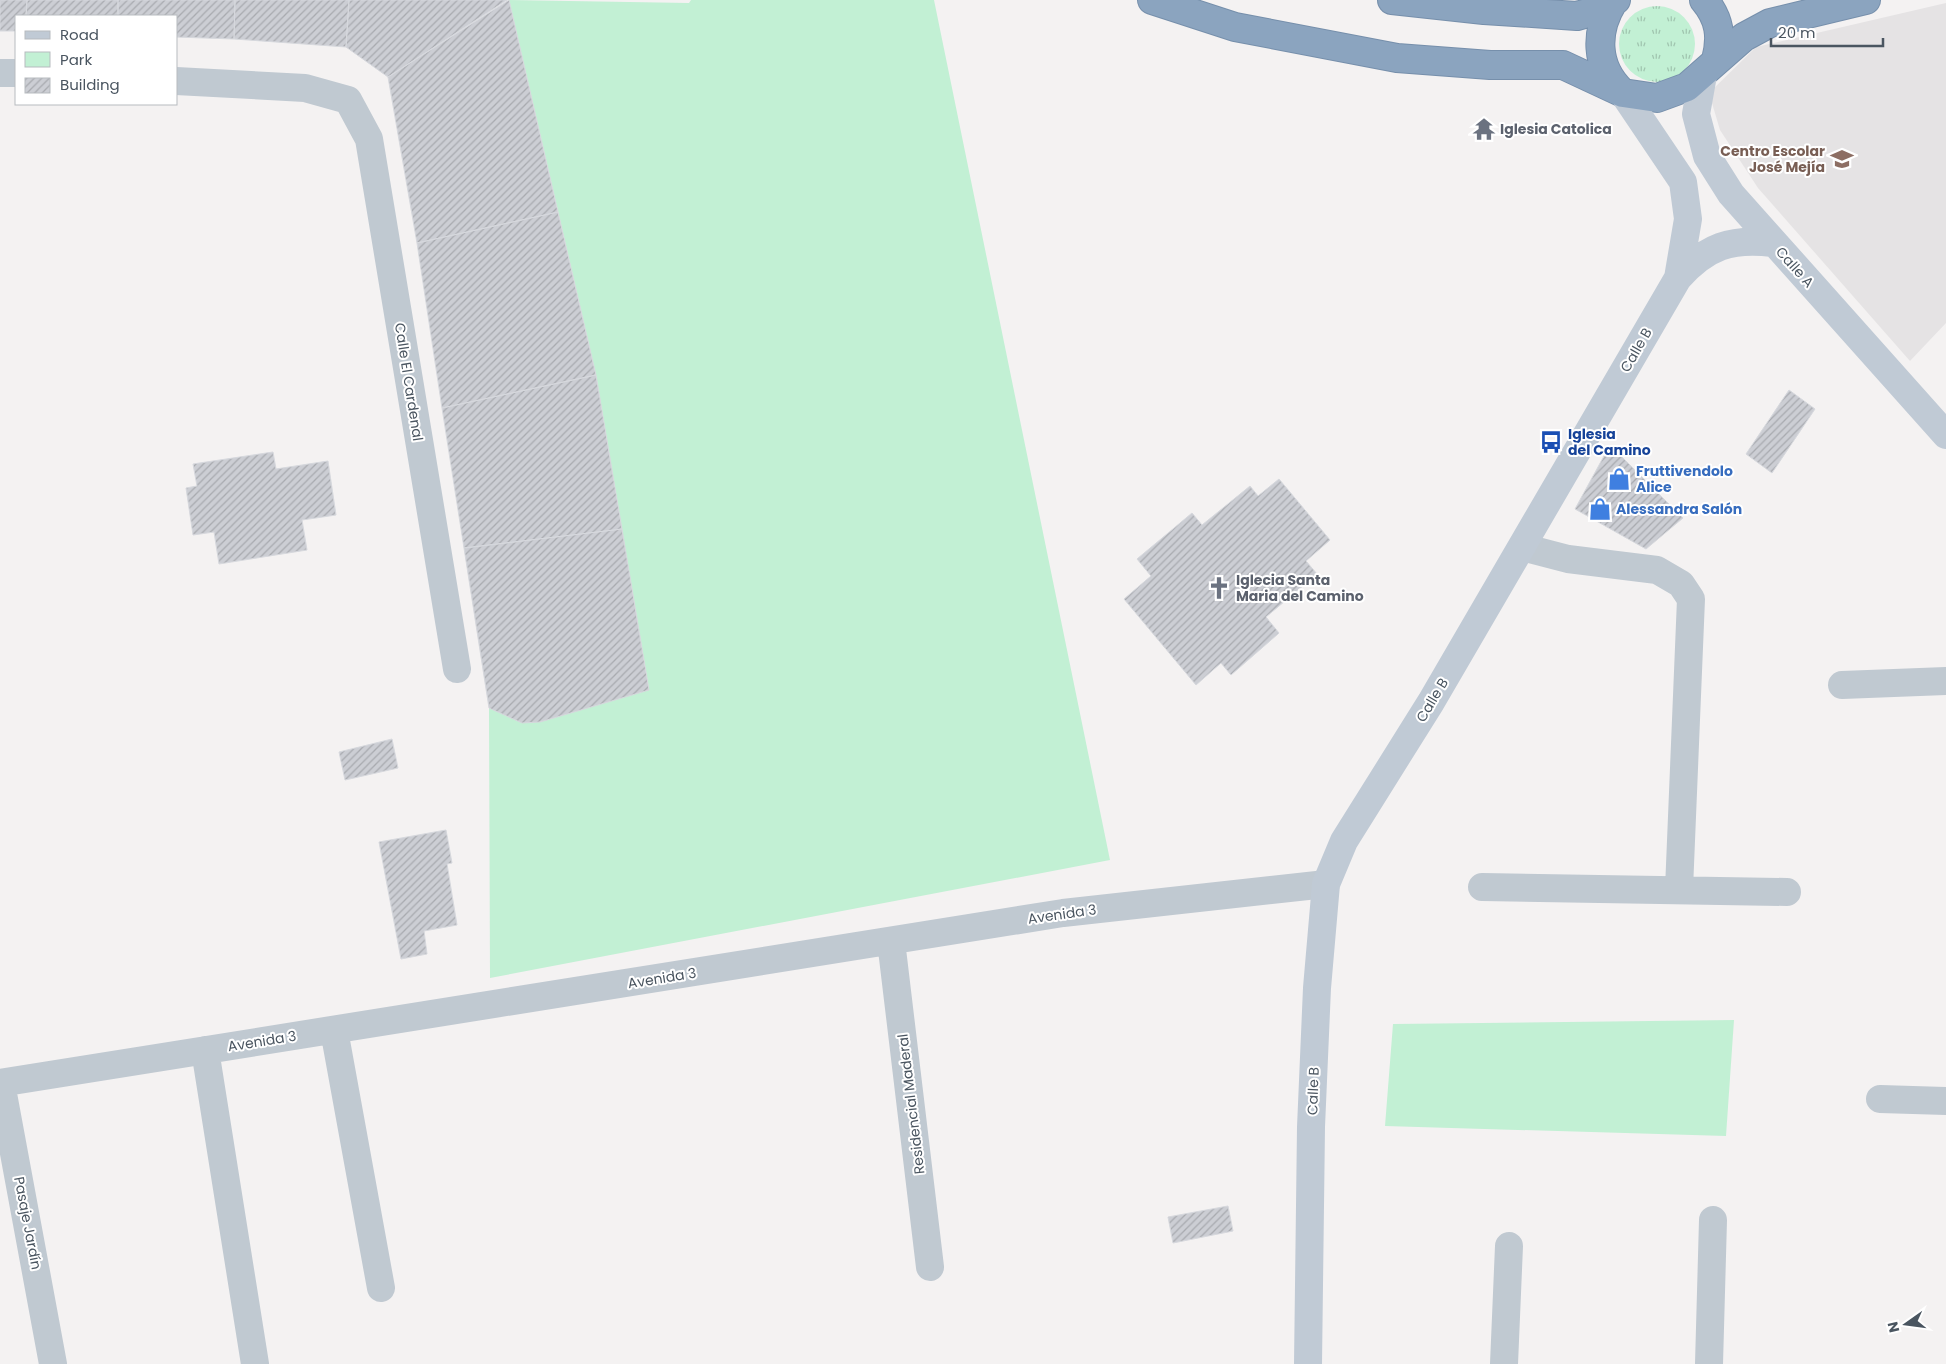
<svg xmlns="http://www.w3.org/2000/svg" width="1946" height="1364" font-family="Poppins,sans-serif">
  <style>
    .education { fill: #e5e3e4 }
    .grass { fill: url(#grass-tufts) }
    .green { fill: #c2f0d4 }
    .building { fill: url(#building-hatch); stroke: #d6d8dd }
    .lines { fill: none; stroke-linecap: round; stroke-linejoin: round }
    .highway-casing { stroke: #768fab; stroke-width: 30 }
    .street { stroke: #c0c9d1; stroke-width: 28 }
    .secondary { stroke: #c0cad5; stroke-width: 28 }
    .highway { stroke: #8ba4bf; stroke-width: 28 }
    .labels { text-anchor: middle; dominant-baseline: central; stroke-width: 4; stroke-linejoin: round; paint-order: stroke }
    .worship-label { font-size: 14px; font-weight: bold; fill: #5b616d; stroke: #fff; text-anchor: start }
    .education-label { font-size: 14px; font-weight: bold; fill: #785e54; stroke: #fff; text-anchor: end }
    .street-label { font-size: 14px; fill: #4a5560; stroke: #fff }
    .transit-label { font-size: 14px; font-weight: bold; fill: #164399; stroke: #fff; text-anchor: start }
    .shop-label { font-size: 14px; font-weight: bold; fill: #366cbe; stroke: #fff; text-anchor: start }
  </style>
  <defs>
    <pattern id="grass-tufts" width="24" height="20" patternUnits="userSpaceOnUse" patternTransform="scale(1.25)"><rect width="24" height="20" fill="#c2f0d4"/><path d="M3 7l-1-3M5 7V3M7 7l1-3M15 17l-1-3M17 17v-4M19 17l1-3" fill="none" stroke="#a0c5af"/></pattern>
    <pattern id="building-hatch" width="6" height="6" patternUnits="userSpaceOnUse" patternTransform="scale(1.25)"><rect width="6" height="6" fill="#ccced4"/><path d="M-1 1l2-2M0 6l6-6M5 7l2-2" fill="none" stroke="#a8aaaf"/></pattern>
  </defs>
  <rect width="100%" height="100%" fill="#f4f2f2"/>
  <path class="education" d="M1946 3V323L1910 361 1758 188 1720 130 1709 93 1756 47Z"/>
  <path class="grass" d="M1619 44a38 38 0 1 1 76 0a38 38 0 1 1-76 0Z"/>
  <path class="green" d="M509 0 689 3 691 0H934L1110 860 490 978 489 708 649 689 596 375Z
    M1734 1020 1726 1136 1385 1126 1393 1024Z"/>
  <path class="building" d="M0 0H27L26 16H16V31H0Z
    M27 0H118V16H26Z
    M118 0H235L234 39 176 37V16H118Z
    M235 0H349L346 47 234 39Z
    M349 0H507L388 77 346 47Z
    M509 0 558 212 417 243 388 77Z
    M558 212 596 375 442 408 417 243Z
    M596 375 622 529 464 548 442 408Z
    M1789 390 1815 409 1772 473 1746 454Z
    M1610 445 1683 518 1646 549 1575 509Z
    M273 452 276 469 328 461 336 515 302 520 307 550 219 564 214 532 193 535 186 488 197 486 193 464Z
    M1279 479 1330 540 1306 561 1317 574 1266 617 1279 633 1231 675 1221 663 1196 685 1124 599 1151 576 1137 559 1192 513 1202 525 1250 486 1258 496Z
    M622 529 649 690 540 722 522 723 489 708 464 548Z
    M392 739 398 768 345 780 339 752Z
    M446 830 452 863 447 864 457 925 424 931 427 954 401 959 379 842Z
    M1228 1206 1233 1231 1173 1243 1168 1217Z"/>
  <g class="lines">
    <defs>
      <path id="highway" d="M1152 0 1235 27 1397 58 1490 65H1563L1623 93 1657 98 1687 87 1744 37 1770 23 1866 0
        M1392 0 1484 10 1577 16 1598 10 1616 0
        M1704 0C1720 19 1722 37 1716 60
        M1613 2C1595 31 1595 66 1621 91"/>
    </defs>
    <use href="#highway" class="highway-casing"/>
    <path class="street" d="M0 73H16
      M176 81 305 88 348 100 369 139 457 669
      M1522 547 1568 559 1657 570 1681 584 1691 599 1679 889
      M1842 685 1946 681
      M1482 887 1787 892
      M891 941 930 1267
      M334 1030 381 1288
      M205 1050 255 1364
      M0 1083 1063 913 1326 884
      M1 1083 53 1364
      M1880 1099 1946 1101
      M1504 1364 1509 1246
      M1709 1364 1713 1220"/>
    <path class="secondary" d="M1703 75 1696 114 1707 156 1731 194 1946 435
      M1678 278C1707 246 1731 238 1773 243
      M1308 1364 1311 1127 1317 988 1326 884 1344 841 1431 702 1678 278 1688 219 1683 182 1623 93"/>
    <use href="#highway" class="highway"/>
  </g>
  <defs>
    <symbol id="temple-bare" viewBox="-9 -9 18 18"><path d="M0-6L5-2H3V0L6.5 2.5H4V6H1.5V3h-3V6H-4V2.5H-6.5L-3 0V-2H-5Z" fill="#6b7280" stroke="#fff" stroke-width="2.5" paint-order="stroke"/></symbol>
    <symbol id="school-bare" viewBox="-9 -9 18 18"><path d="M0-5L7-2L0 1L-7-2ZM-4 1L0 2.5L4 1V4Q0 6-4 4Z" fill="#8d6e63" stroke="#fff" stroke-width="2.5" paint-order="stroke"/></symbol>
    <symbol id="bus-bare" viewBox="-9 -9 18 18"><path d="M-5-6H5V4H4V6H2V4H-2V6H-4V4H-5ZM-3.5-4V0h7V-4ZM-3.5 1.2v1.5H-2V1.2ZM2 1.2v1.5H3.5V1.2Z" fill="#1a4fb4" stroke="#fff" stroke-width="2.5" paint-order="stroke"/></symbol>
    <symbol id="shop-bare" viewBox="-9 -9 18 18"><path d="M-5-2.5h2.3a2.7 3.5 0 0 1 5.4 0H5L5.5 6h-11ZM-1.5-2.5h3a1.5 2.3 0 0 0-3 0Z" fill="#3f7fe0" stroke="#fff" stroke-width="2.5" paint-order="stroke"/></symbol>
    <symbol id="church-bare" viewBox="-9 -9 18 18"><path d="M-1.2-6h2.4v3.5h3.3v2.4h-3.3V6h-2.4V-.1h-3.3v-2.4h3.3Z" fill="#6b7280" stroke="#fff" stroke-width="2.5" paint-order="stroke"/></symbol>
  </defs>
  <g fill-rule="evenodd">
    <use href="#temple-bare" x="1468" y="113" width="32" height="32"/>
    <use href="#school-bare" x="1826" y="143" width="32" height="32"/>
    <use href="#bus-bare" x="1535" y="426" width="32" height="32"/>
    <use href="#shop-bare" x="1603" y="463" width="32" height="32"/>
    <use href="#shop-bare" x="1584" y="493" width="32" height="32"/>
    <use href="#church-bare" x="1203" y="572" width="32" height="32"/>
  </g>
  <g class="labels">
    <g class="worship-label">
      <text x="1500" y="129">Iglesia Catolica</text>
      <text x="1236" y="580">Iglecia Santa<tspan x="1236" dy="16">Maria del Camino</tspan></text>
    </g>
    <g class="education-label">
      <text x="1825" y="151">Centro Escolar<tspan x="1825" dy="16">José Mejía</tspan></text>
    </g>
    <g class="street-label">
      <text transform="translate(1795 267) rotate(48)">Calle A</text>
      <text transform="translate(1636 350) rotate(-60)">Calle B</text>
      <text transform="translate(409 382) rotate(81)">Calle El Cardenal</text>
      <text transform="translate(1432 700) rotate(-59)">Calle B</text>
      <text transform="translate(1062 914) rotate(-8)">Avenida 3</text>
      <text transform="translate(662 978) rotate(-9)">Avenida 3</text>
      <text transform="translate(262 1041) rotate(-9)">Avenida 3</text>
      <text transform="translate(1313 1091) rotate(-88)">Calle B</text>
      <text transform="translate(911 1104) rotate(-97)">Residencial Maderal</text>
      <text transform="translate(28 1223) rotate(79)">Pasaje Jardín</text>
    </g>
    <g class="transit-label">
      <text x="1568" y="434">Iglesia<tspan x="1568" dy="16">del Camino</tspan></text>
    </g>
    <g class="shop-label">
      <text x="1636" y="471">Fruttivendolo<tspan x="1636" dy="16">Alice</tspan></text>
      <text x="1616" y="509">Alessandra Salón</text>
    </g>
  </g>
  <rect x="15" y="15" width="162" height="90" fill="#ffffff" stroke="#b7bbbf"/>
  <rect x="25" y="31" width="25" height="8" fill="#c0cad5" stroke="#b7bbbf"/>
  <text x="60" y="40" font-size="15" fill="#4a5560">Road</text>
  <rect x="25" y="52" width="25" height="15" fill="#c2f0d4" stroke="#b7bbbf"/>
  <text x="60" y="65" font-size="15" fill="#4a5560">Park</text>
  <rect x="25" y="78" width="25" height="15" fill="url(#building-hatch)" stroke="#b7bbbf"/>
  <text x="60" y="90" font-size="15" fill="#4a5560">Building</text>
  <g transform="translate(1906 1324) rotate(256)" stroke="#ffffff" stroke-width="4" paint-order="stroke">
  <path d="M0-4L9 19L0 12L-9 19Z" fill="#4a5560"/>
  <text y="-8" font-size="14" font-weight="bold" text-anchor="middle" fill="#4a5560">N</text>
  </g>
  <path d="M1771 38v8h112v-8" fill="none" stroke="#4a5560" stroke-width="2.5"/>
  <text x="1778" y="38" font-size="15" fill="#4a5560" stroke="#ffffff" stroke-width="4" paint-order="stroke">20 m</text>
</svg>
